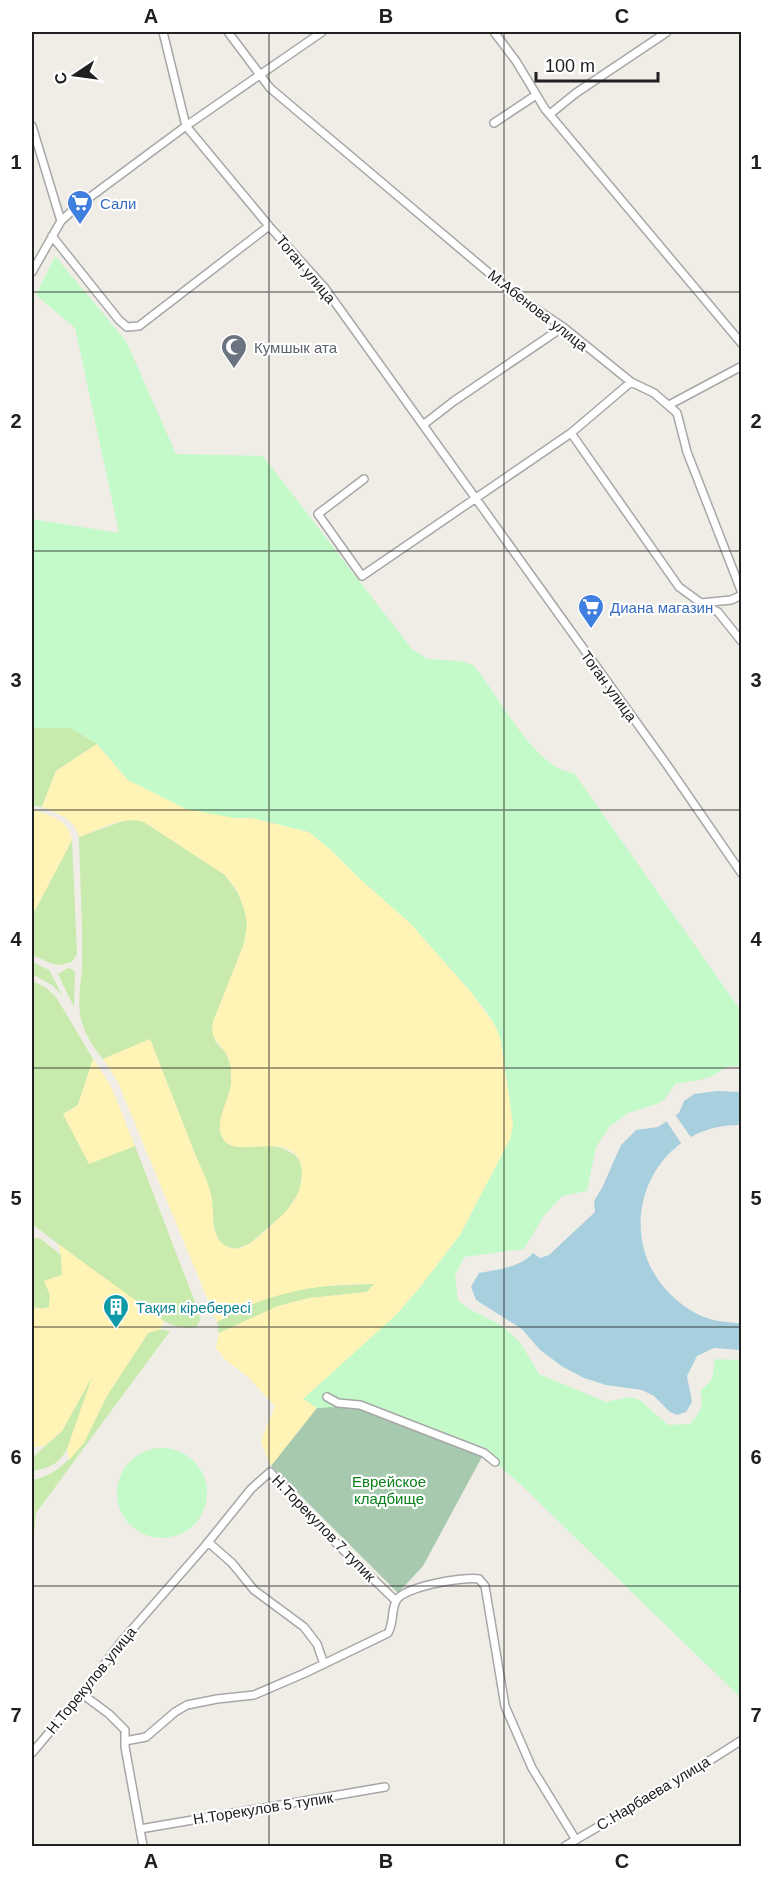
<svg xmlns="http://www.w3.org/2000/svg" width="773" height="1878" font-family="Arial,sans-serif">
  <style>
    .grass { fill: #c8eaac }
    .sand { fill: #fff3b5 }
    .cemetery { fill: #a7c9ae }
    .park { fill: #c4faca }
    .water { fill: #a7cfde }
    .pier { fill: #f0ede6 }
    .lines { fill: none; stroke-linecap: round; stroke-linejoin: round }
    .minor-casing { stroke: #a7a7a7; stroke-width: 10 }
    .minor { stroke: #fff; stroke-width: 7 }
    .grid { fill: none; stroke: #202020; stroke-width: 1.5; stroke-opacity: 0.55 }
    .labels { text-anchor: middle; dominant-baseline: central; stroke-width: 4.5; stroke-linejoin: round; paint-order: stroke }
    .shop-label { font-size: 15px; fill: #366cbe; stroke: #fff; text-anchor: start }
    .street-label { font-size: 15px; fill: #202020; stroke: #fff }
    .worship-label { font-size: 15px; fill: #5b616d; stroke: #fff; text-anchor: start }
    .culture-label { font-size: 15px; fill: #0d838f; stroke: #fff; text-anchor: start }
    .park-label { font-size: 15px; fill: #0c801b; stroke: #fff }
    .neatline { fill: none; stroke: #202020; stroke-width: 2 }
    .grid-label { font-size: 20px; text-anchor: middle; font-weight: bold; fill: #202020 }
  </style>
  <rect width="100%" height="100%" fill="#f0ede6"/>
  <path class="grass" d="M70 727 97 744 56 771 42 807 32 805V728Z
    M136 819 144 822 225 875 238 893 245 912 247 925 244 944 213 1022 215 1041 226 1053 231 1067V1086L221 1118 245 1147 266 1145 282 1148 295 1155 301 1163 302 1175 299 1192 286 1212 249 1244 235 1249 223 1245 217 1237 214 1227 211 1195 150 1039 103 1059C93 1047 85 1035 81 1019 77 1002 81 985 82 968 83 925 80 881 79 837L123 821Z
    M72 840 77 954 72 962 60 965 53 964 32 955V916Z
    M32 962 49 970 62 995 52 985 32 974Z
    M68 968 74 970 75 974 74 1007 58 974Z
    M32 981 45 987 56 997 93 1059 78 1105 63 1114 89 1163 135 1146 198 1310 200 1320 196 1327C180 1330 164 1322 151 1314L32 1224Z
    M36 1238 41 1239 61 1255 62 1275 45 1281 50 1295 49 1307 46 1309 32 1307V1239Z
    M375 1284 367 1292 310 1298 278 1306 219 1333 217 1322C246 1305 279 1290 314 1287 334 1285 355 1285 375 1284Z
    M155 1329 170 1331 36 1513 32 1555V1480C73 1473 89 1429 107 1396 119 1374 135 1354 148 1333Z
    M94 1373C86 1397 76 1450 54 1464 47 1468 39 1470 32 1471V1458L62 1431Z"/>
  <path class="sand" d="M97 744 128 780 234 818H252L309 832 332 851 359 878 410 923 471 992 496 1027 501 1041 513 1124 511 1137 460 1235 421 1286 397 1314 304 1399 317 1408 271 1466 261 1441 275 1406 247 1376 224 1359 216 1347 219 1333 278 1306 310 1298 367 1292 374 1284C318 1283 265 1293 217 1322L117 1080 103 1059 150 1039C164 1076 179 1112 193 1149 199 1164 208 1180 211 1195 215 1210 209 1232 222 1243 236 1257 253 1242 264 1232 283 1215 302 1200 302 1173 301 1128 243 1157 227 1143 209 1128 230 1101 231 1083 232 1073 231 1062 226 1053 217 1039 210 1040 213 1022L244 944 247 925 245 912 238 892 225 875 144 822C123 815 98 830 79 837 74 818 59 814 42 807L56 771Z
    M32 810C50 815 68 819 72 840L32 916Z
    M93 1059 111 1086 135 1146 89 1164 63 1114 78 1105Z
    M58 1244 164 1321 161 1329 148 1333 107 1396 84 1443 69 1460 67 1449 92 1377 62 1431 44 1446 32 1447V1307L40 1309 49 1307 50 1295 44 1281 62 1275 61 1255Z"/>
  <path class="cemetery" d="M351 1405 483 1455 423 1566 398 1593 271 1466 317 1408Z"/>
  <path class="park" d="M55 256 126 341 176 454 263 456 411 648 427 659 461 661 473 665C500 695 533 769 574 773L741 1011V1066C727 1065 725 1068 714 1075 706 1080 685 1082 675 1084L664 1100 657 1104 628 1113 609 1127 596 1147 587 1191 562 1196 543 1217 524 1249 464 1257 455 1276 458 1301 469 1309 501 1325 520 1342 539 1374 606 1402 630 1397 640 1400 668 1425 690 1424C699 1414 705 1405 700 1392L712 1379 715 1359 741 1360V1698L518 1482 484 1453 360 1405 317 1408 303 1399 397 1314 421 1286 460 1235 511 1137 513 1124 501 1041 496 1027 488 1014 471 992 410 923 359 878 332 851 309 832 252 818H234L186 809 128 780 97 744 71 728H32V519L119 533 75 328 36 295Z
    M117 1493a45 45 0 1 1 90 0a45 45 0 1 1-90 0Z"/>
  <path class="water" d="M717 1091 741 1092V1125C651 1123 607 1232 671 1295 682 1305 695 1315 710 1319 719 1322 731 1322 741 1324V1350L714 1348 697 1356 687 1376 692 1402 686 1412 677 1415 670 1412 654 1396 642 1390 606 1385 584 1378 563 1367 540 1350 522 1329 476 1300 471 1287 479 1273C497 1270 521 1267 533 1253L540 1258 549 1255 595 1212 594 1201 602 1188 621 1145 636 1130 658 1127 679 1113 684 1101 694 1094Z"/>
  <path class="pier" d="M674 1113 692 1139 683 1146 665 1119Z"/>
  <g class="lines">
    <defs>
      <path id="minor" d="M163 32 186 126 269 226
        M228 32 270 88 515 295 563 327 631 382 654 393 677 413 687 452 742 593
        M494 32 516 61 545 109 742 344
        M550 114 576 93 667 32
        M494 123 536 95
        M32 126 61 221
        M52 236 119 320 127 327 139 326 269 226 324 287 667 765 742 874
        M32 272 61 221 74 209 186 126 322 32
        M669 405 742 366
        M423 425 454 401 563 327
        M571 433 679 587 701 603 718 612 742 642
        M364 479 318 514 362 576 571 433 631 382
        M701 603 731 600 742 595
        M327 1397 338 1403 360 1405 484 1453 495 1462
        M208 1542 232 1563 254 1590 304 1627 317 1644 324 1664
        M82 1694 109 1714 125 1730V1747L143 1846
        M125 1741 146 1737 175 1712 187 1705 217 1699 254 1695 305 1673 388 1633C394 1623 391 1611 396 1601 402 1587 464 1576 479 1579L485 1586 505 1706 532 1768 576 1840
        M32 1753 85 1690 121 1642 205 1546 251 1489 270 1472 334 1541 396 1601
        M140 1829 385 1787
        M565 1846 679 1780 742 1740"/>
    </defs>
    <use href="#minor" class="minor-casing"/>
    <use href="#minor" class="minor"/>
  </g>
  <path class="grid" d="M269 32V1846M504 32V1846M32 292H742M32 551H742M32 810H742M32 1068H742M32 1327H742M32 1586H742"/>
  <defs>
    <symbol id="supermarket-pin" viewBox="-11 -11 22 30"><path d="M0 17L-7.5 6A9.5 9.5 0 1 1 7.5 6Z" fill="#3f7fe0" stroke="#fff"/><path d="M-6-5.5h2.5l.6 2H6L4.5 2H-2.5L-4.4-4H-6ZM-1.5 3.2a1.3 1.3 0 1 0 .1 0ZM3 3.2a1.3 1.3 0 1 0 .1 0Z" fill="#fff"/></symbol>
    <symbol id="mosque-pin" viewBox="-11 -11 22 30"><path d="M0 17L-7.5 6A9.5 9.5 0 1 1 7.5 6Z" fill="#6b7280" stroke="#fff"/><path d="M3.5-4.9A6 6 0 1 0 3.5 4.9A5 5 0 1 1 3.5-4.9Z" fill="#fff"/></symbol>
    <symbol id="building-pin" viewBox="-11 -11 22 30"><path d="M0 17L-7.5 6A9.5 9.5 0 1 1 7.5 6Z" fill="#0f9aa8" stroke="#fff"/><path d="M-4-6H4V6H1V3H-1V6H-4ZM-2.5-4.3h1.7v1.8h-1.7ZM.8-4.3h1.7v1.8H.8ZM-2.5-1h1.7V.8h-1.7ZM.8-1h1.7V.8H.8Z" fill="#fff"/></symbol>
  </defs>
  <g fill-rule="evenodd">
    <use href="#supermarket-pin" x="65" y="188" width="30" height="40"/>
    <use href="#mosque-pin" x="219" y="332" width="30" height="40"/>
    <use href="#supermarket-pin" x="576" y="592" width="30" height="40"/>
    <use href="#building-pin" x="101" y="1292" width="30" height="40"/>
  </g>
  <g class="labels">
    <g class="shop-label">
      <text x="100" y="203">Сали</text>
      <text x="610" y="607">Диана магазин</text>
    </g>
    <g class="street-label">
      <text transform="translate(306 269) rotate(50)">Тоган улица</text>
      <text transform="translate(538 310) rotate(38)">М.Абенова улица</text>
      <text transform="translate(609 686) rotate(54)">Тоган улица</text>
      <text transform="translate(324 1528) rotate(46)">Н.Торекулов 7 тупик</text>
      <text transform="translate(91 1680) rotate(-51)">Н.Торекулов улица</text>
      <text transform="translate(653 1793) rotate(-31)">С.Нарбаева улица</text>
      <text transform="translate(263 1808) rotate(-9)">Н.Торекулов 5 тупик</text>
    </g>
    <g class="worship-label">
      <text x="254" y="347">Кумшык ата</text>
    </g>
    <g class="culture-label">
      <text x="136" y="1307">Тақия кіребересі</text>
    </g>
    <g class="park-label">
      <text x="389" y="1481">Еврейское<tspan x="389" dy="17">кладбище</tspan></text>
    </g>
  </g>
  <rect width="773" height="1878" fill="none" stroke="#ffffff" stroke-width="66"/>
  <g transform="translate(75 75) rotate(257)" stroke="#ffffff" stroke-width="4.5" paint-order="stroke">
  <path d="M0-4.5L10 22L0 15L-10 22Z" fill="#202020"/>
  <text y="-9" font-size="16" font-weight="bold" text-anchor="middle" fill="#202020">С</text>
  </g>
  <path d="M536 72v9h122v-9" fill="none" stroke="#202020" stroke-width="3"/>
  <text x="545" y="72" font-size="18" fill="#202020" stroke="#ffffff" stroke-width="4.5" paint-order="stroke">100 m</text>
  <rect x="33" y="33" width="707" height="1812" class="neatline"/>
  <g class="grid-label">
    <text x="151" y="23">A</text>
    <text x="386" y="23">B</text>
    <text x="622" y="23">C</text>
    <text x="16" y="169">1</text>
    <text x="756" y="169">1</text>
    <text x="16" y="428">2</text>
    <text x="756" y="428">2</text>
    <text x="16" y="687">3</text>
    <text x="756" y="687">3</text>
    <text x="16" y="946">4</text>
    <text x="756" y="946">4</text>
    <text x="16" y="1205">5</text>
    <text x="756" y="1205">5</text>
    <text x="16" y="1464">6</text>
    <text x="756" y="1464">6</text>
    <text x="16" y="1722">7</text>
    <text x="756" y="1722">7</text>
    <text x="151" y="1868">A</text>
    <text x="386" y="1868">B</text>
    <text x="622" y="1868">C</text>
  </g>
</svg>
